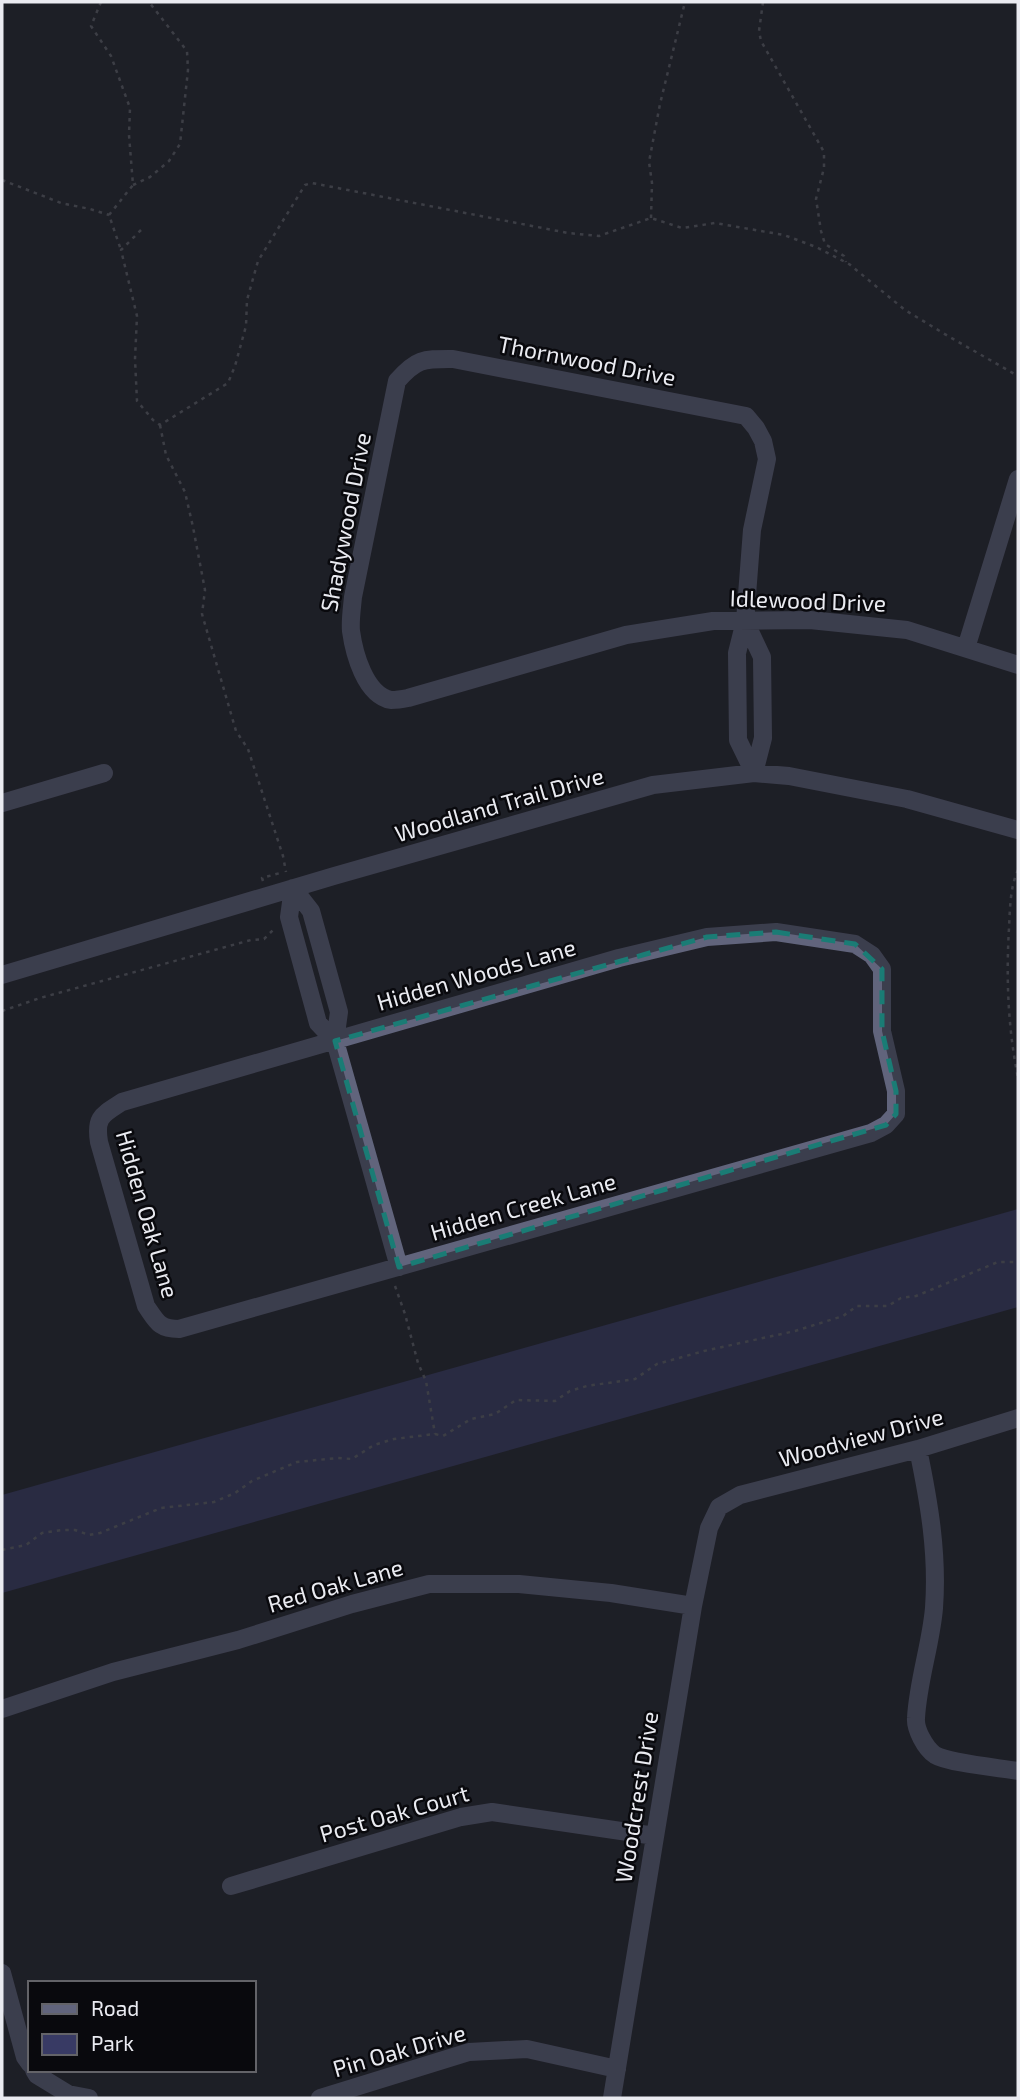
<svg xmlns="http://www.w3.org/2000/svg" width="1020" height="2100" font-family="'Exo 2',sans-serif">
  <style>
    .green { fill: #383a64 }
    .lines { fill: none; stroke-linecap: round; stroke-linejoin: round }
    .path { stroke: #63646b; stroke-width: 2.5; stroke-dasharray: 3.5 5; stroke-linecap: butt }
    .minor { stroke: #61647c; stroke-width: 18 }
    .marked { fill: none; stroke: #1a7c75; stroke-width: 5; stroke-dasharray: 14 9; stroke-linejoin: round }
    .labels { text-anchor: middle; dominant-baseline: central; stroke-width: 5; stroke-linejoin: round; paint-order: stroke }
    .street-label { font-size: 23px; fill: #eaebf1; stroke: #09090d }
  </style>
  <rect width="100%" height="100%" fill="#1e1f27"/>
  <path class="green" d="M1018 1209V1307L2 1593V1495Z"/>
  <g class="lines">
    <path class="path" d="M101 2 91 26 111 56 130 108 129 135 133 185 109 215 121 250
      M763 2 759 31 761 41 824 152V168L816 199 821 231 825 244 844 256 846 262
      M2 180 61 203 90 209 109 215
      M133 185 150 177 169 161 180 144 188 70 187 51 149 2
      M651 218 652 183 649 162 660 104 685 2
      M141 230 121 250 137 316 135 359 137 401 153 420 160 425 228 383 235 366 246 326 247 300 258 261 305 185 312 183 568 233 599 236 651 218 682 228 715 223 784 235 816 247 849 264 905 310 948 336 1018 376
      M160 425 166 455 185 492 193 527 205 590 202 614 236 731 248 749 283 856 286 872
      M1018 870C1010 887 1010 909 1009 928 1006 979 1008 1028 1018 1078
      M263 881 262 878 280 873
      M2 1011 40 998 251 940 264 939 276 927
      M395 1286 405 1314 418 1363 426 1381 435 1434
      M2 1550 26 1545 42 1533 62 1530H75L89 1535 100 1533 161 1508 214 1502 235 1493 252 1481 297 1462 338 1458 352 1459 374 1445 394 1439 435 1434 443 1436 471 1419 495 1414 516 1400 555 1401 570 1391 587 1386 635 1379 657 1364 704 1351 795 1331 843 1316 857 1306H888L901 1298 916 1296 998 1262H1018"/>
    <path class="minor" d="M745 621 762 657 763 738 754 773
      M966 648 1018 479
      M754 773 738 740 737 653 745 621 752 530 767 459 763 441 756 428 746 416 453 359C424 359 417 358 397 381L353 597C352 608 350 620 351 631 354 653 365 695 391 700 396 700 403 699 408 698L626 635 713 621 810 620 907 630 1018 665
      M2 803 104 773
      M293 888 311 911 339 1012 335 1041 399 1267
      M293 888 289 917 318 1023 335 1041
      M776 932 855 944 872 955 882 969V1031L896 1091V1114L886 1125 871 1133 179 1329C159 1329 157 1322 146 1306L99 1142C95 1117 102 1115 122 1102L619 958 707 937Z
      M2 975 334 876 653 785 754 773 789 776 907 799 1018 830
      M918 1449C929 1502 938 1553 934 1608 931 1644 918 1681 916 1718 915 1729 925 1748 935 1755 948 1763 1001 1768 1018 1771
      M2 1709 113 1672 238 1640 352 1604 429 1584H519L611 1593 693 1606
      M231 1886 461 1817 492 1812 655 1836
      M2 1973 25 2057 30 2064
      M34 2070 37 2075 68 2094 89 2098
      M320 2098 469 2052 527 2049 617 2069
      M612 2098 693 1606 709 1528 719 1507 740 1495 918 1449 1018 1418"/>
  </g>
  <path d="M0 0H1020V2100H0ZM776 932 855 944 882 969V1031L896 1091V1114L886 1125 399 1267 335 1041 707 937Z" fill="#1e1f27" fill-opacity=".55" fill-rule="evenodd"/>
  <path class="marked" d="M776 932 855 944 882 969V1031L896 1091V1114L886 1125 399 1267 335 1041 707 937Z"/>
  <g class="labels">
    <g class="street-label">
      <text transform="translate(587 360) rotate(11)">Thornwood Drive</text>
      <text transform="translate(345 522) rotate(-79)">Shadywood Drive</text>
      <text transform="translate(808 600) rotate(2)">Idlewood Drive</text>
      <text transform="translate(499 804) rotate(-16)">Woodland Trail Drive</text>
      <text transform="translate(476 974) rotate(-16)">Hidden Woods Lane</text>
      <text transform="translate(523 1206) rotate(-16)">Hidden Creek Lane</text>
      <text transform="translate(148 1214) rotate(74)">Hidden Oak Lane</text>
      <text transform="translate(861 1437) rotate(-15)">Woodview Drive</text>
      <text transform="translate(335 1585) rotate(-16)">Red Oak Lane</text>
      <text transform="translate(636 1797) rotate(-81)">Woodcrest Drive</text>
      <text transform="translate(394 1813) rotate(-16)">Post Oak Court</text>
      <text transform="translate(399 2050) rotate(-16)">Pin Oak Drive</text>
    </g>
  </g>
  <rect width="1020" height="2100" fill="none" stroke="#eaebf1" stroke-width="7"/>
  <rect x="28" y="1981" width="228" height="91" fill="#09090d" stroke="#636368" stroke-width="2"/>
  <rect x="42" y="2004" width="35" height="10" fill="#61647c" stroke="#636368" stroke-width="2"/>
  <text x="91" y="2016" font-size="21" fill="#eaebf1">Road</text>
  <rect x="42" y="2034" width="35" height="21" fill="#383a64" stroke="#636368" stroke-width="2"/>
  <text x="91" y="2051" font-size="21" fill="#eaebf1">Park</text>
</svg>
